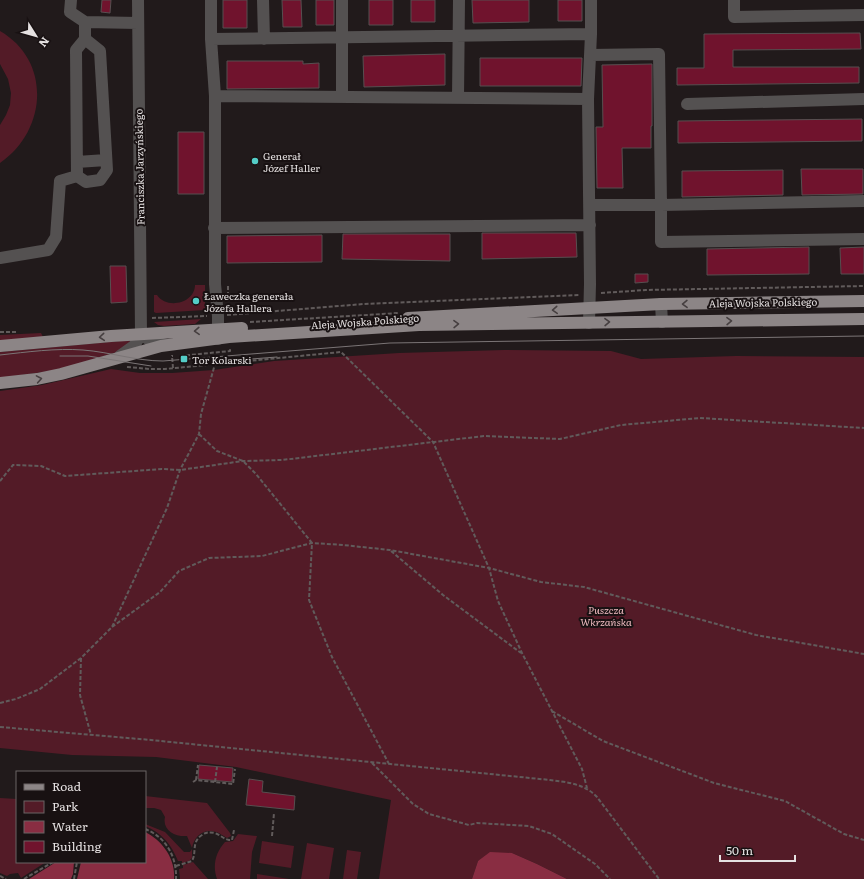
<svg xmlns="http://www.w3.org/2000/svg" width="864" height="879" font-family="Literata,serif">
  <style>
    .green { fill: #531b27 }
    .water { fill: #892d42 }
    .building { fill: #70132d; stroke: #574f50 }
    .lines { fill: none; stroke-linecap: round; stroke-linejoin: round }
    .path { stroke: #615b5b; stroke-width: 2; stroke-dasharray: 4 2; stroke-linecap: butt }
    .minor { stroke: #545151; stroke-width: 12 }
    .major { stroke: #8c8586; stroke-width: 12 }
    .tram { stroke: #7b7576; stroke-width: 1 }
    .oneway { stroke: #463f40 }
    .poi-dot { fill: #54cdc7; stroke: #181112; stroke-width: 1.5 }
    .labels { text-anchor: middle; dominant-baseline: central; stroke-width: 4; stroke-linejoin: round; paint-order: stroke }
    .poi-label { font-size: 10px; fill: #e5e1e1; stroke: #181112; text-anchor: start }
    .street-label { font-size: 10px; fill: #e5e1e1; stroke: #181112 }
    .park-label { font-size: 10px; font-style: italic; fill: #f0bbc1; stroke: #181112 }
  </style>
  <rect width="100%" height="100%" fill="#211a1b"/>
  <path class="green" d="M0 31C52 61 47 131 0 163V125L6 115 10 105 11 93 8 79 0 64Z
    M195 285H205V310L156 313 154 312V295H157C167 310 195 303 195 285Z
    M201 319 195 324 164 326 158 325 154 322Z
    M41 333 43 337 0 341V335Z
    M131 340 130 348 58 370 0 378V352Z
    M504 350 611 351 641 359 736 356 864 357V879H567L537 864 512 853 478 861 472 879H379L391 800 236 767 156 757 72 755 0 748V391L42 385 111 369 140 373H172L214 370 274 361 399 353Z
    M145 796 207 803 230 833 231 836 227 838C223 836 220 833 216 832 204 828 194 836 192 848L187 836C175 837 162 830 165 817L161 810 154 808H145Z
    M0 798 17 799V862H46L21 878 18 873 10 874 7 876 0 873Z
    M145 824 165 832 184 852H190L192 849V858L189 861 182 863V861H178C171 844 162 833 145 826Z
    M238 834 257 836 252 852 250 879H217C212 865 216 852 225 842L233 841Z
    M262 841 294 846 291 868 259 863Z
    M307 843 334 848 329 879H301Z
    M347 850 361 852 357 879H343Z
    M193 862 208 879H180L179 869 183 868V865Z
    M257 874 289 879H257Z"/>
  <path class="water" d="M145 832C162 840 176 859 174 879H77L81 862H145Z
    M490 852 512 853 537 864 567 879H472L478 861Z
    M56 862H74L73 874 71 879H29Z"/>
  <path class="building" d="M102 0H111L110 13 101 12Z
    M223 0H247V28H223Z
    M282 0H301L302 27H283Z
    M316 0H334V25H316Z
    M369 0H393V25H369Z
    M411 0H435V22H411Z
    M472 0H529V22L473 23Z
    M558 0H582V21H558Z
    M860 33 861 49 733 50V67H859V83L677 85V68H704V34Z
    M445 54V85L364 87 363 56Z
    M480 58H582L581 86H480Z
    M227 61H303V64L319 63V88L227 89Z
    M652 64V126H651V148H622L623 188H597L596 127H603L602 65Z
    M862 119V141L678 143V121Z
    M178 132H204V194H178Z
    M801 169H863V194L802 195Z
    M783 170V195L682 197V171Z
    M482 233H576L577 257 482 259Z
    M343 234H450V261L342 259Z
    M322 235V262L227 263V236Z
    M809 247V274L707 275V249Z
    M864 247V274H841L840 248Z
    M110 266H126L127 302 111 303Z
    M635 274H648V282L635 283Z
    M199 765 233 768 232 782 198 779Z
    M249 779 263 781 262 792 295 796 294 810 246 805Z"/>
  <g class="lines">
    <path class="path" d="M228 286V293
      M601 293 646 290 864 286
      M227 315 364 304 580 295
      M152 318 207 316
      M250 322 399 313
      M0 332H18
      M180 356 230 351V348
      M127 367 150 369H165L341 352 433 442 489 568 498 601 522 653 582 769 587 788
      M173 368 172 356H173
      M199 434 217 451 243 461 256 474 312 543 309 600 332 657 389 764
      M0 481 13 465 41 466 65 476 162 469 180 470 243 461 282 460 484 436 560 439 621 425 700 418 864 428
      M391 551 443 595 521 653
      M112 627 160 592 179 571 209 558 262 556 312 543 343 545 390 550 489 568 541 582 584 587 756 635 864 654
      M81 658 80 695 91 735
      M0 703 16 699 40 689 81 658 112 627 167 508 180 470 199 434 201 414 215 364
      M552 711 603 741 714 783 785 801 844 834 864 840
      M0 727 151 740 550 780C567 782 585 784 597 797L659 879
      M372 763 413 804 429 814 469 825 477 823 529 826 552 834 595 864 610 879
      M196 780 198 765
      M193 782 196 780 233 784 235 769
      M215 782 217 767
      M145 829C166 837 177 857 176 879
      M272 836 274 813
      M176 866 192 861C197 852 191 842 202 835 206 832 210 832 215 833 220 835 224 839 229 840H232L234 830
      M0 876 6 879
      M24 879 53 862
      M74 879 77 862"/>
    <path class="minor" d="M71 0 70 12 85 22
      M211 0V39
      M263 0 264 39
      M342 0V97
      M591 0V34
      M734 0V17L864 15
      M85 39 100 51 107 170 100 180 86 182 77 176 76 50 85 39V22L138 23
      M215 96 588 99 591 34 211 39 215 96V284L218 316V339
      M458 98 459 0
      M588 99 590 284 589 323
      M687 104 864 99
      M77 162 106 160
      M864 201 661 205V242L864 239
      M590 205H661L659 54 590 55
      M214 228 590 225
      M0 258 48 250 56 237 60 181 77 176
      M661 304 662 322
      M141 334 151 341 166 345
      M120 356 134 346 141 334 138 0"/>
    <path class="major" d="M408 318 661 304 864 301
      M0 346 111 336 242 328
      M0 383 37 379 61 374 161 346 229 337 419 325 864 319"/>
    <path class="tram" d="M0 355C27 352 56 348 83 350 110 352 136 361 163 361L390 343 864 336
      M60 356H88L151 366
      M213 362 277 357"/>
  </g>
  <defs><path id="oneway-chevron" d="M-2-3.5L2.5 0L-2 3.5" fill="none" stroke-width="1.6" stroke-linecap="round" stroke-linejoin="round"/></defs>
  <g class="oneway">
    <use href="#oneway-chevron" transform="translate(685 304) rotate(179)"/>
    <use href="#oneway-chevron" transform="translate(555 310) rotate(176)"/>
    <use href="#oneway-chevron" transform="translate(729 321) rotate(-1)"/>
    <use href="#oneway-chevron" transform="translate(607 322) rotate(-1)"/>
    <use href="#oneway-chevron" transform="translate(456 324) rotate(-1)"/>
    <use href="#oneway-chevron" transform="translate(197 331) rotate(177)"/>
    <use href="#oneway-chevron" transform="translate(102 337) rotate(175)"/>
    <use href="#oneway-chevron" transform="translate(39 379) rotate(-10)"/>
  </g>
  <g class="poi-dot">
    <circle cx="255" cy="161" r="4"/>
    <circle cx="196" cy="301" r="4"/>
    <rect x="180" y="355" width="8" height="8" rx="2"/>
  </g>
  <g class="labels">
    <g class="poi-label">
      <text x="263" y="155">Generał<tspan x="263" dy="12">Józef Haller</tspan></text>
      <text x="204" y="295">Ławeczka generała<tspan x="204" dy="12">Józefa Hallera</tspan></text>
      <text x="192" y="359">Tor Kolarski</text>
    </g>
    <g class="street-label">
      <text transform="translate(139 167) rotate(-91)">Franciszka Jarzyńskiego</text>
      <text transform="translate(763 302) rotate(-1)">Aleja Wojska Polskiego</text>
      <text transform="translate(365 321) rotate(-4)">Aleja Wojska Polskiego</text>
    </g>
    <g class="park-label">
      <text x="606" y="609">Puszcza<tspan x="606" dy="12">Wkrzańska</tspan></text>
    </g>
  </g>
  <rect x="16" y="771" width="130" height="92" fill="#181112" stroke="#6a6465"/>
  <rect x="24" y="784" width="20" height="6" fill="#8c8586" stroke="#6a6465"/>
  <text x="52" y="791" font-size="12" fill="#e5e1e1">Road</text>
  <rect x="24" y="801" width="20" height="12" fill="#531b27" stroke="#6a6465"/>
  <text x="52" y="811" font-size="12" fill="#e5e1e1">Park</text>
  <rect x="24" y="821" width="20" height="12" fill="#892d42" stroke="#6a6465"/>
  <text x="52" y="831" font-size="12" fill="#e5e1e1">Water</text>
  <rect x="24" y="841" width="20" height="12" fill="#70132d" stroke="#6a6465"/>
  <text x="52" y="851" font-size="12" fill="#e5e1e1">Building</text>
  <g transform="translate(36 36) rotate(127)" stroke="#181112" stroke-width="3" paint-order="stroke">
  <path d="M0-3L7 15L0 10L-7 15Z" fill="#e5e1e1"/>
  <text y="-6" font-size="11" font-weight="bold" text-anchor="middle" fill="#e5e1e1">N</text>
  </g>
  <path d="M720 855v6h75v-6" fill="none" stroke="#e5e1e1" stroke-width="2"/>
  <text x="726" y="855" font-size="12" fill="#e5e1e1" stroke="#181112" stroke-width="3" paint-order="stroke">50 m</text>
</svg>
